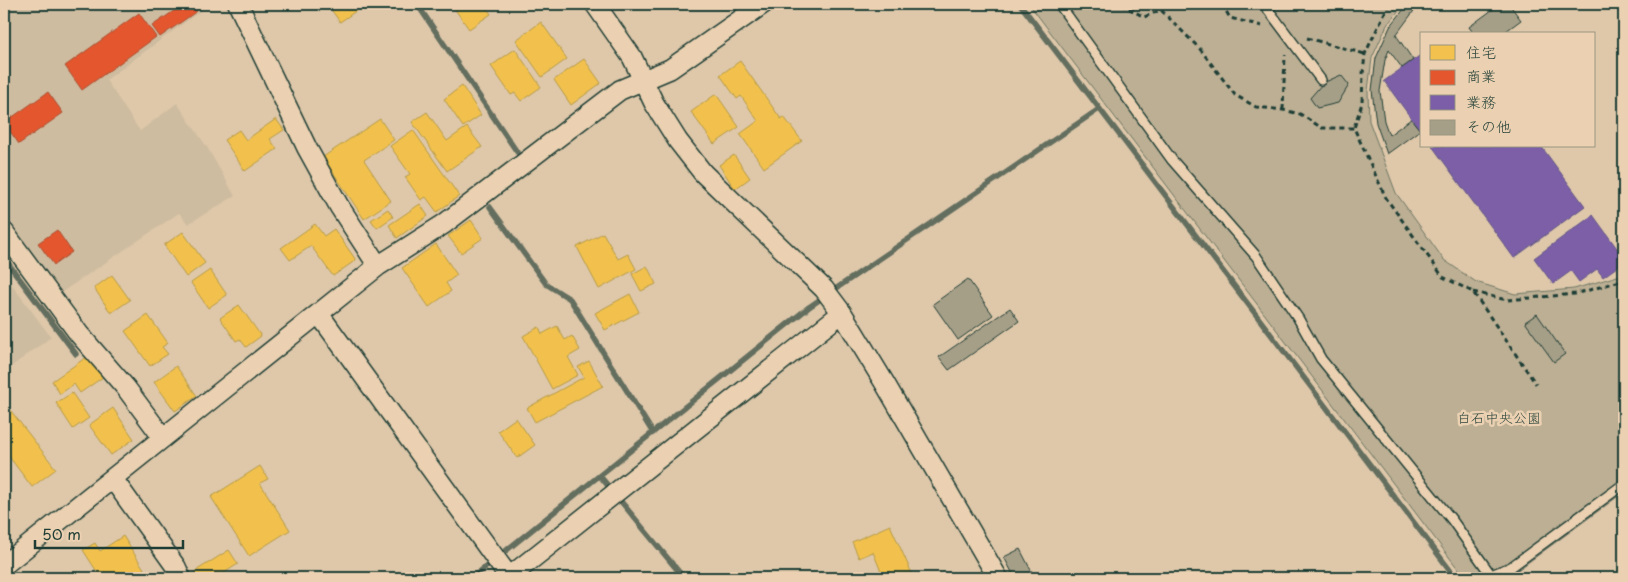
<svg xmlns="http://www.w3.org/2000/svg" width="1628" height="582" font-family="'Playpen Sans','Klee One',sans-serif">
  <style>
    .built { fill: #cebca0 }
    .green { fill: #bcaf94; stroke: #6e7664 }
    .homes { fill: #f2c14e; stroke: #b39946 }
    .shops { fill: #e4572e; stroke: #a94f30 }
    .offices { fill: #7b5ea7; stroke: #5f5484 }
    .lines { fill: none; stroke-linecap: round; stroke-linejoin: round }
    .stream { stroke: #636e5e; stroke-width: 5.5 }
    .building { fill: #a69f88; stroke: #1f3d34 }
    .lane-casing { stroke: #1f3d34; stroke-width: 12 }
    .street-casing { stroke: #1f3d34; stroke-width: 22 }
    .path { stroke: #1f3d34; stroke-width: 3; stroke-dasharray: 5 4; stroke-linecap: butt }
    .lane { stroke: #ebd1b2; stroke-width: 9 }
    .street { stroke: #ebd1b2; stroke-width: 19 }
    .labels { text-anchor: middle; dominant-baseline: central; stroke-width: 5; stroke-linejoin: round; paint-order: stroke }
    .park-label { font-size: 14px; fill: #2f483e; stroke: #ebd1b2 }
  </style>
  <rect width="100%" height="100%" fill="#dfc8aa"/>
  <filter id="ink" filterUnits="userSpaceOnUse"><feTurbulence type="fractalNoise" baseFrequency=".02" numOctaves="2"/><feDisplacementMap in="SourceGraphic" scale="10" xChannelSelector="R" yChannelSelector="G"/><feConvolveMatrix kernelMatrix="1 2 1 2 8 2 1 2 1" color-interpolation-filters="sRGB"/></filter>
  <g filter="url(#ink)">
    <path class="built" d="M4 4H210L106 80 140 131 177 103 207 147 235 196 188 224 179 213 59 294 4 219Z
      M4 274 51 337 4 372Z"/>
    <path class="green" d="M1029 4H1404L1387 25 1372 58 1368 91 1369 121 1396 193 1444 260 1476 282 1515 294 1574 289 1624 274V492L1511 575 1502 578H1465Z"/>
    <path class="homes" d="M336 4H366L340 22 330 8Z
      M451 4H484L491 14 469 29Z
      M541 22 567 59 542 77 516 40Z
      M515 49 541 87 521 101 515 93 511 95 491 66Z
      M584 59 601 83 571 105 554 80Z
      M740 61 781 119 784 117 802 141 764 168 740 134 758 121 741 96 737 99 720 75Z
      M462 86 481 115 463 127 444 99Z
      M716 94 739 127 714 144 691 112Z
      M427 112 447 141 467 127 482 147 447 171 412 122Z
      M276 119 284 130 270 139 277 149 245 171 224 140 239 130 246 140Z
      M380 119 394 140 364 160 391 201 364 219 323 157Z
      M413 130 459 196 437 212 426 197 421 200 405 177 410 174 390 146Z
      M734 155 750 178 735 189 719 165Z
      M420 204 428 216 397 238 389 225Z
      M388 209 393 217 377 228 371 220Z
      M471 220 483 238 461 253 448 236Z
      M315 224 324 236 334 229 356 260 333 276 311 246 290 260 281 248Z
      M183 232 205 263 186 277 164 245Z
      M603 233 618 259 628 254 636 269 599 289 577 247Z
      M436 244 457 275 446 283 451 291 429 307 402 268Z
      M647 266 656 284 641 291 632 274Z
      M210 270 227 295 208 308 191 283Z
      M112 275 130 300 111 313 94 288Z
      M630 294 639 312 605 330 595 313Z
      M239 305 261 336 246 347 240 339 236 341 220 318Z
      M148 315 168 343 162 347 168 354 150 366 125 331Z
      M557 326 565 340 572 336 580 350 568 357 578 375 552 389 523 336 539 327 542 334Z
      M88 356 103 377 80 393 74 384 60 394 52 381Z
      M589 361 603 386 535 422 527 408 584 377 578 367Z
      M176 366 197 396 175 411 154 382Z
      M72 393 89 418 73 429 56 403Z
      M4 402 56 469 32 487 4 450Z
      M113 408 134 439 111 455 89 425Z
      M516 418 535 445 517 458 498 431Z
      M260 466 268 479 260 483 290 530 249 556 211 497Z
      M890 525 914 578H877L876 577 882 574 873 552 859 558 852 542Z
      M123 536 144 569 130 578H101L83 550 95 543 100 551Z
      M229 550 238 564 216 578H198L194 572Z"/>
    <path class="shops" d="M184 4H192L197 11 160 37 152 26Z
      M139 13 156 37 82 90 65 66Z
      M48 92 63 113 19 144 4 123Z
      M57 230 72 252 54 265 38 243Z"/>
    <path class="offices" d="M1422 54V133L1384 81Z
      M1432 146H1541L1585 206 1514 258Z
      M1593 215 1624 258V262L1603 277 1597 269 1579 282 1571 271 1553 284 1534 258Z"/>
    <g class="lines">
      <path class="stream" d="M417 4 517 152
        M1020 4 1456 578
        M490 207 546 284 570 299 653 433
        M4 258 76 354
        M600 476 684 578
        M472 578 809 307 1099 109"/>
    </g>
    <path class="building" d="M1408 4H1422L1416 8 1396 35 1413 60 1402 68 1389 50 1385 60 1380 91 1384 121 1389 135 1411 119 1420 130 1387 154 1376 123 1372 90 1376 58 1390 27Z
      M1500 4H1509L1521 20 1502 34H1474L1469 27Z
      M1341 75 1349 85 1338 103 1317 108 1310 98 1323 83Z
      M968 279 993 315 958 340 933 304Z
      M1010 308 1019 321 949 370 939 357Z
      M1537 314 1565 354 1554 362 1525 322Z
      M1020 549 1035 578H1015L1004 557Z"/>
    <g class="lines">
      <defs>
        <path id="lane" d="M1059 4 1172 160 1256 256 1298 318 1321 359 1452 520 1491 575 1511 567 1624 484
          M1264 4 1321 80"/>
        <path id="street" d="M238 4 307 148 339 206 378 266
          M595 4 632 57 654 103 678 141 703 173 824 289 842 313 884 382 998 578
          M4 232 79 334 126 388 163 438
          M319 314 509 577
          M113 479 176 567 181 578
          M4 565 378 266 444 224 620 90 670 69 763 4
          M508 578 842 313"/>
      </defs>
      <use href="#lane" class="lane-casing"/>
      <use href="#street" class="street-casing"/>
      <path class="path" d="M1121 4 1144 17 1161 10 1200 49 1235 95 1256 107 1283 110 1300 114 1322 128H1354
        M1222 4 1230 18 1262 26
        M1391 4 1388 6 1365 54 1363 74 1362 103 1354 128 1386 198 1443 277 1473 292 1536 384
        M1161 10 1166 4
        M1307 38 1365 54
        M1283 110 1285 55
        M1473 292 1507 300 1575 294 1624 280"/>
      <use href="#lane" class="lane"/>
      <use href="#street" class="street"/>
    </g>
  </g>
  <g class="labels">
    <g class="park-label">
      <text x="1499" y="417">白石中央公園</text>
    </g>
  </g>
  <rect width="1628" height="582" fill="none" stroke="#ebd1b2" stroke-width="20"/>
  <rect x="10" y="10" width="1608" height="562" fill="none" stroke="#1f3d34" stroke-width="2" filter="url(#ink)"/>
  <rect x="1420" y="32" width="175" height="115" fill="#ebd1b2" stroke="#999680"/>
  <rect x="1430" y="45" width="25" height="15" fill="#f2c14e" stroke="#999680"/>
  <text x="1466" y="58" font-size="15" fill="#1f3d34">住宅</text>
  <rect x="1430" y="70" width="25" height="15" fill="#e4572e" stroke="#999680"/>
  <text x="1466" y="82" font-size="15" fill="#1f3d34">商業</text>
  <rect x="1430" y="95" width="25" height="15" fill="#7b5ea7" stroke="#999680"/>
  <text x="1466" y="108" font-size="15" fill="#1f3d34">業務</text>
  <rect x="1430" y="120" width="25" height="15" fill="#a69f88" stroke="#999680"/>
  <text x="1466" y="132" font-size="15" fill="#1f3d34">その他</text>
  <path d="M35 540v8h148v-8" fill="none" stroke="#1f3d34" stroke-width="2.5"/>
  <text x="42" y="540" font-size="15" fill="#1f3d34" stroke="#ebd1b2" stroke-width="4" paint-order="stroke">50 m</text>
</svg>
